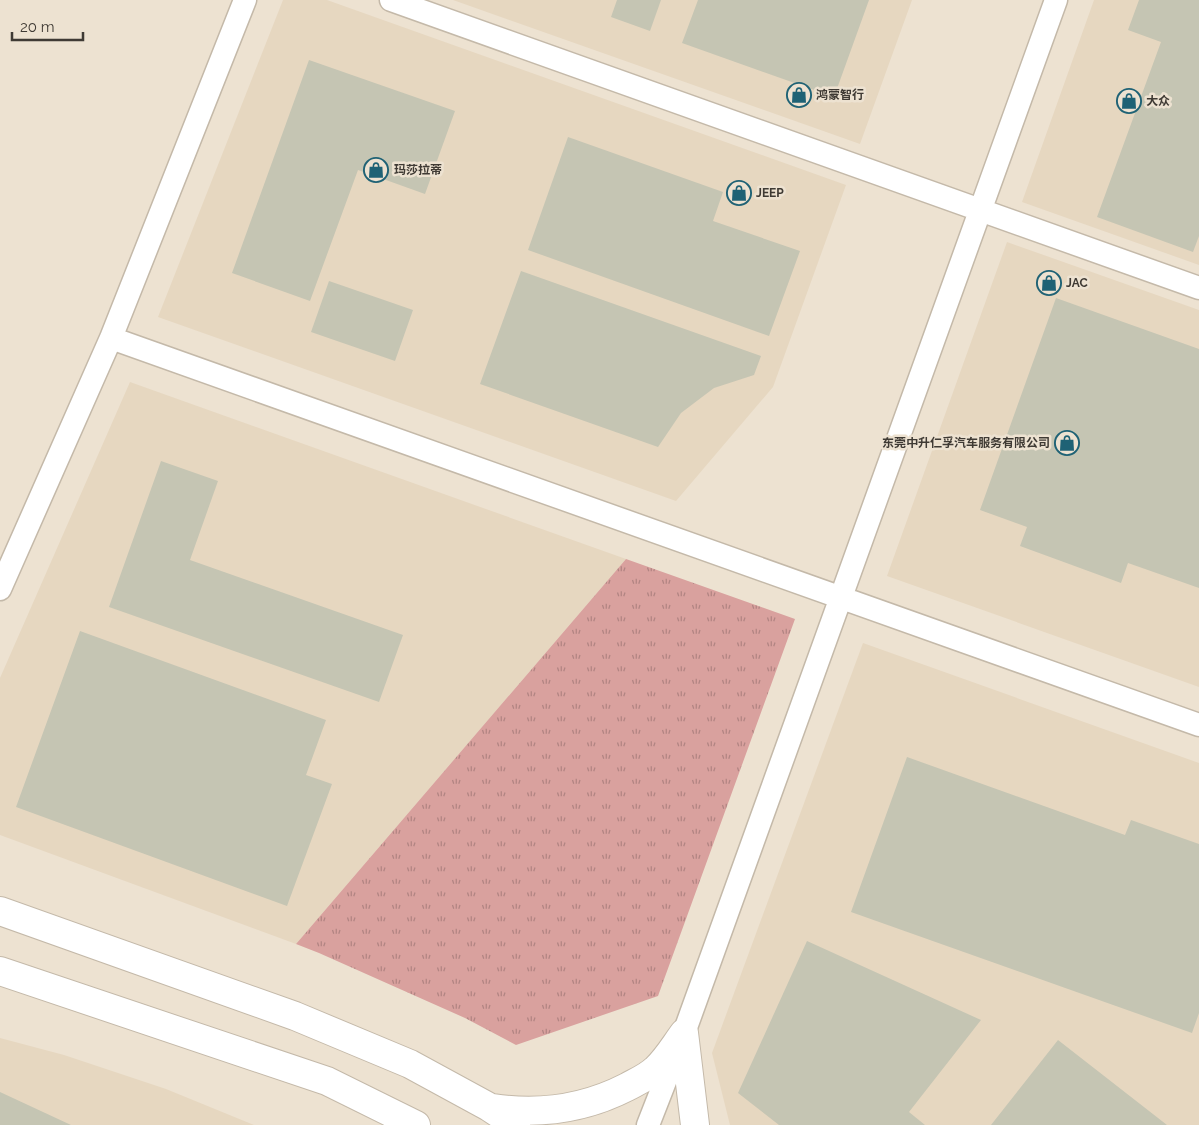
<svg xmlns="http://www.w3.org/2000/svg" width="1199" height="1125" font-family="Raleway,'Noto Sans SC',sans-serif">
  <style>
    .built { fill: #e6d7c0 }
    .park { fill: url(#park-tufts) }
    .building { fill: #c5c5b3 }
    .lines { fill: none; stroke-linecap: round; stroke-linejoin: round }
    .street-casing { stroke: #c4b9a9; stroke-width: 25 }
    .secondary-casing { stroke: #c4b9a9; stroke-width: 30 }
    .street { stroke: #fff; stroke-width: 22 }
    .secondary { stroke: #fff; stroke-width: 28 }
    .labels { text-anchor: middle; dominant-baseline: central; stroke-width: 5; stroke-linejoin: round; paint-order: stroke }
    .poi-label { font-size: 12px; font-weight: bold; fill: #3f3a34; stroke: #ede2d1; text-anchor: start }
  </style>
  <defs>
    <pattern id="park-tufts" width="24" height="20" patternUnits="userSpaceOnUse" patternTransform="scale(1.25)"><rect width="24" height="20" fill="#d9a19e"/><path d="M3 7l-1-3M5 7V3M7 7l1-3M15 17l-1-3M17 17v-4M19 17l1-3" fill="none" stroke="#b18482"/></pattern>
  </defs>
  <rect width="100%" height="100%" fill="#ede2d1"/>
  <path class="built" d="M283 0H327L846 185 773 387 676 501 158 317Z
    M453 0H912L860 144Z
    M1094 0H1199V265L1022 202Z
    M1007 242 1199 310V687L887 576Z
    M130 382 626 559 296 944 0 835V678Z
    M863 643 1199 763V1125H730L712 1053Z
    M0 1038 64 1055 166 1089 254 1125H0Z"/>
  <path class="park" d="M626 559 795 619 658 996 516 1045 465 1018 319 953 296 944Z"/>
  <path class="building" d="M617 0H661L650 31 611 17Z
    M698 0H869L834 97 682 43Z
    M1139 0H1199V236L1193 252 1097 217 1161 42 1128 30Z
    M309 60 455 111 425 194 358 170 310 301 232 273Z
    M568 137 723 192 713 221 800 251 769 336 528 250Z
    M521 271 761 356 754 375 714 388 681 413 658 447 480 384Z
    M329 281 413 310 395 361 311 332Z
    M1056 298 1199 349V588L1128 563 1121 583 1020 546 1027 527 980 510Z
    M161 461 218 481 190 560 403 635 379 702 109 607Z
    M80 631 326 720 306 775 332 784 287 906 16 807Z
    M907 757 1125 835 1131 820 1199 844V1013L1192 1033 851 912Z
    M807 941 981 1020 909 1112 925 1125H779L738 1093Z
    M1058 1040 1167 1125H991Z
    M0 1092 71 1125H0Z"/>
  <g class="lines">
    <defs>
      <path id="street" d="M391 0 1199 288
        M111 338 1199 725
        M0 589 111 338 245 0
        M648 1125 684 1033 1056 0"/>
      <path id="secondary" d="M0 911 295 1016 410 1064 489 1107 516 1125
        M0 971 327 1081 416 1125
        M684 1033 695 1125
        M493 1108C540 1115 584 1109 627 1087 636 1082 648 1077 656 1069 667 1059 675 1045 684 1033"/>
    </defs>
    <use href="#street" class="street-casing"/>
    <use href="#secondary" class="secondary-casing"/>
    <use href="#street" class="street"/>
    <use href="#secondary" class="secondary"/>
  </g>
  <defs>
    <symbol id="shop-ring" viewBox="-11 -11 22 22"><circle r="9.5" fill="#ede2d1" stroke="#1f6275" stroke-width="1.5"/><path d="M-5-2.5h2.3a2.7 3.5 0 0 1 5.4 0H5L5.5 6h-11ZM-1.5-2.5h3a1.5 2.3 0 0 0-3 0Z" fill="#1f6275"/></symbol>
  </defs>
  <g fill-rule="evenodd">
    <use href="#shop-ring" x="785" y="81" width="28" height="28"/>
    <use href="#shop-ring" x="1115" y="87" width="28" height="28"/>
    <use href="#shop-ring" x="362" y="156" width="28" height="28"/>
    <use href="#shop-ring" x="725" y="179" width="28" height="28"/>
    <use href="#shop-ring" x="1035" y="269" width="28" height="28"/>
    <use href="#shop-ring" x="1053" y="429" width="28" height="28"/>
  </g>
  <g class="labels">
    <g class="poi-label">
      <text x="816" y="95">鸿蒙智行</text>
      <text x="1146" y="101">大众</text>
      <text x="394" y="170">玛莎拉蒂</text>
      <text x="756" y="193">JEEP</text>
      <text x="1066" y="283">JAC</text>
      <text x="1050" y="443" text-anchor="end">东莞中升仁孚汽车服务有限公司</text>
    </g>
  </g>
  <path d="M12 32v8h71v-8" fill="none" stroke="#3f3a34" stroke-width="2.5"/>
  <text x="20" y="32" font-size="15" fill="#3f3a34" stroke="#ede2d1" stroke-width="4" paint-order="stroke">20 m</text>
</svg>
